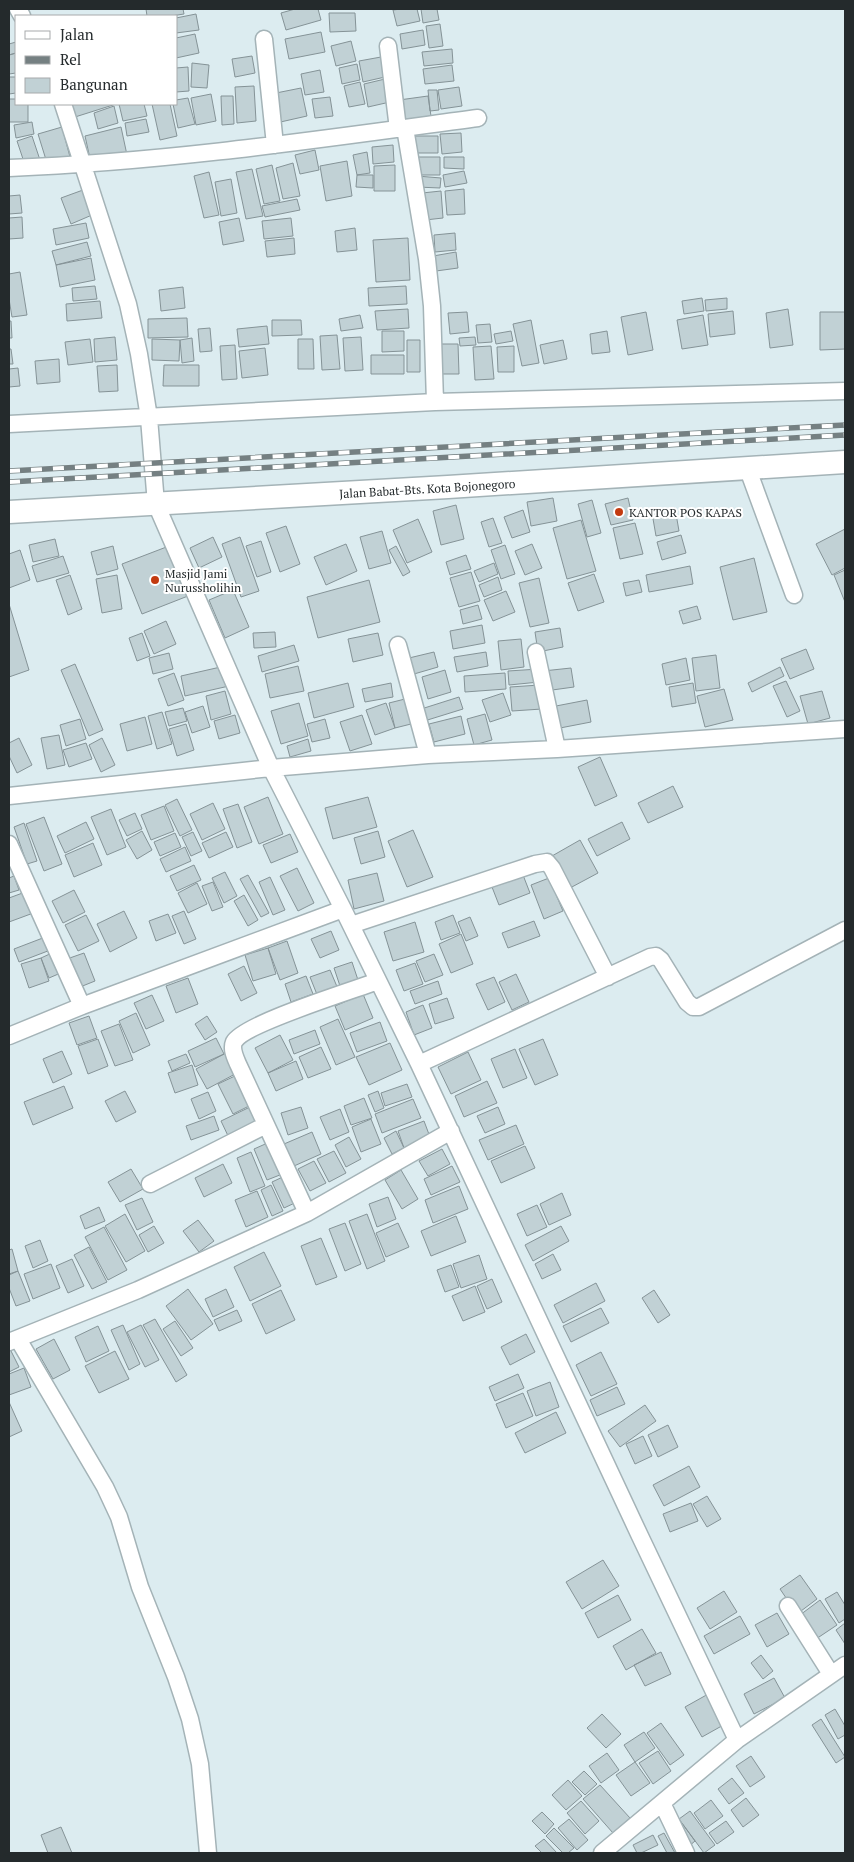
<svg xmlns="http://www.w3.org/2000/svg" width="854" height="1862" font-family="'PT Serif',serif">
  <style>
    .building { fill: #c1d1d5; stroke: #859397 }
    .lines { fill: none; stroke-linecap: round; stroke-linejoin: round }
    .minor-casing { stroke: #a4b3b7; stroke-width: 19 }
    .highway-casing { stroke: #a4b3b7; stroke-width: 25 }
    .minor { stroke: #fff; stroke-width: 16 }
    .highway { stroke: #fff; stroke-width: 22 }
    .rail-casing { stroke: #758082; stroke-width: 5.5 }
    .rail { stroke: #fff; stroke-width: 4; stroke-dasharray: 11; stroke-linecap: butt }
    .poi-dot { fill: #c33a0f; stroke: #fff; stroke-width: 2 }
    .labels { text-anchor: middle; dominant-baseline: central; stroke-width: 4; stroke-linejoin: round; paint-order: stroke }
    .street-label { font-size: 12px; fill: #242a2c; stroke: #fff }
    .poi-label { font-size: 12px; fill: #242a2c; stroke: #fff; text-anchor: start }
  </style>
  <rect width="100%" height="100%" fill="#dcecf0"/>
  <path class="building" d="M146 9H183L184 14 171 16H147Z
    M295 9H318L321 20 286 30 281 13Z
    M401 9H417L420 21 397 26 393 10Z
    M421 9H437L439 20 423 23Z
    M329 13H355L356 31 330 32Z
    M196 14 199 30 176 33V18Z
    M440 24 443 46 429 48 426 26Z
    M423 30 425 45 402 49 400 34Z
    M321 32 325 52 289 59 285 39Z
    M195 34 199 53 176 58V38Z
    M351 41 356 61 336 66 331 46Z
    M16 42V53L9 55V44Z
    M452 49 453 63 424 66 422 52Z
    M16 53V73L9 74V55Z
    M252 56 255 73 235 77 232 59Z
    M381 57 385 77 363 82 359 61Z
    M192 63 209 65 207 88 191 87Z
    M357 64 360 80 342 84 339 68Z
    M452 65 454 81 425 84 423 69Z
    M188 67 189 91 176 92V68Z
    M320 70 324 92 305 95 301 74Z
    M9 77H16V93L9 94Z
    M385 79 390 102 368 107 364 84Z
    M360 82 365 104 349 107 344 86Z
    M254 86 256 121 237 123 235 87Z
    M459 87 462 106 441 109 438 90Z
    M301 88 307 116 276 123 271 94Z
    M428 90H437L439 110 430 111Z
    M211 94 216 121 196 125 191 98Z
    M221 96H233L234 124 222 125Z
    M428 96 431 116 402 120 399 100Z
    M330 97 333 116 315 118 312 99Z
    M188 98 195 124 178 128 173 104H176V100Z
    M9 99H16V104H28V122H9Z
    M75 104H113V105L75 117 71 105Z
    M119 104H144L147 116 123 121Z
    M152 104H170L177 136 160 140Z
    M114 106 118 123 98 129 94 113Z
    M146 119 149 132 127 136 125 123Z
    M32 122 34 134 16 138 14 125Z
    M62 127 70 157 47 163 38 134Z
    M121 127 127 155 91 163 85 136Z
    M461 133 462 152 442 154 440 134Z
    M32 136 40 160 25 165 17 141Z
    M411 136H438V153H411Z
    M393 145 394 162 373 164 372 147Z
    M315 150 319 170 300 174 295 155Z
    M367 152 370 173 357 175 353 155Z
    M415 157H440V175H415Z
    M444 157H464V169L444 168Z
    M347 161 352 196 326 201 320 166Z
    M293 163 300 196 283 199 276 168Z
    M272 165 280 201 264 204 256 169Z
    M395 165V191H374V166Z
    M252 169 263 216 246 219 236 172Z
    M464 171 467 183 445 187 443 175Z
    M209 172 219 215 204 218 194 176Z
    M357 175H373V188L356 187Z
    M417 176 441 178 440 188 417 187Z
    M231 179 237 213 221 216 215 182Z
    M464 189 465 214 447 215 445 191Z
    M83 190 92 215 71 224 61 198Z
    M441 191 443 218 425 220 422 193Z
    M20 195 22 213 9 214V196Z
    M297 199 300 210 265 217 262 206Z
    M22 217 23 238 9 239V218Z
    M239 218 244 241 223 245 219 222Z
    M291 218 293 236 264 239 262 221Z
    M86 223 89 238 56 245 53 229Z
    M355 228 357 250 337 252 335 231Z
    M455 233 456 250 435 252 434 235Z
    M294 238 295 254 267 257 265 241Z
    M408 238 410 280 376 282 373 240Z
    M87 242 91 256 56 265 52 251Z
    M456 252 458 268 436 271 433 256Z
    M91 258 95 280 60 287 56 265Z
    M20 272 27 315 12 317 9 299V274Z
    M95 286 97 299 73 301 72 288Z
    M406 286 407 304 369 306 368 288Z
    M183 287 185 308 161 311 159 290Z
    M702 298 704 311 684 314 682 301Z
    M727 298V309L706 311 705 300Z
    M100 301 102 318 67 321 66 304Z
    M408 309 409 328 377 330 375 311Z
    M788 309 793 345 770 348 766 313Z
    M733 311 735 334 710 337 708 314Z
    M467 312 469 332 450 334 448 313Z
    M646 312 653 350 628 355 621 317Z
    M820 312H845V349L820 350Z
    M360 315 363 328 341 331 339 319Z
    M703 315 708 345 682 349 677 320Z
    M187 318 188 337 148 338V319Z
    M272 320H301L302 335 272 336Z
    M531 320 539 363 522 366 513 324Z
    M9 321H11L12 338H9Z
    M490 324 492 342 478 343 476 325Z
    M267 326 269 344 239 347 237 329Z
    M210 328 212 351 200 352 198 329Z
    M382 331H404V351L382 352Z
    M511 331 513 341 496 344 494 334Z
    M607 331 610 352 592 354 590 334Z
    M337 335 340 369 322 370 320 336Z
    M115 337 117 360 95 362 94 339Z
    M361 337 363 370 345 371 343 338Z
    M475 337 476 345 460 346 459 338Z
    M192 338 194 361 182 363 180 340Z
    M90 339 93 362 68 365 65 342Z
    M152 339 180 340 179 361 152 360Z
    M298 339H313L314 369H298Z
    M407 340H420V372H407Z
    M563 340 567 359 544 364 540 345Z
    M438 344H458L459 374H439Z
    M235 345 237 379 222 380 220 346Z
    M491 346 494 379 475 380 473 347Z
    M514 346V372H498L497 347Z
    M265 348 268 375 242 378 239 351Z
    M9 349H11L13 364H9Z
    M371 355H404V374H371Z
    M59 359 60 382 37 384 35 361Z
    M117 365 118 391 99 392 97 366Z
    M164 365H199V386H163Z
    M18 368 20 386 9 387V369Z
    M553 498 557 521 531 526 527 502Z
    M628 498 633 520 611 525 605 504Z
    M592 500 601 533 587 537 578 504Z
    M456 505 464 539 441 545 433 511Z
    M675 508 679 531 656 536 652 513Z
    M523 510 530 532 512 538 504 517Z
    M493 518 502 543 489 547 481 522Z
    M418 519 432 552 407 563 393 530Z
    M581 520 596 571 567 579 553 528Z
    M635 523 643 554 620 559 613 528Z
    M286 526 300 564 280 572 266 533Z
    M845 529V568L832 575 816 544Z
    M382 531 391 563 369 569 360 537Z
    M681 535 686 553 662 560 657 542Z
    M213 537 222 557 199 568 190 548Z
    M240 537 259 591 241 597 222 544Z
    M55 539 59 556 33 562 29 545Z
    M261 541 271 572 257 577 246 546Z
    M346 544 357 571 326 585 314 557Z
    M532 544 542 568 525 575 515 551Z
    M505 545 515 574 501 579 491 550Z
    M113 546 118 569 97 575 91 552Z
    M169 546 188 596 142 614 122 564Z
    M396 546 410 572 403 576 389 550Z
    M20 550 30 580 9 588V554Z
    M466 555 471 569 450 575 446 562Z
    M63 556 69 573 37 582 32 566Z
    M754 558 767 612 733 620 720 567Z
    M494 563 498 574 479 582 474 571Z
    M690 566 693 584 649 592 646 575Z
    M845 570V602L834 575Z
    M471 572 480 601 459 607 450 578Z
    M594 574 604 602 578 611 568 583Z
    M70 575 82 609 68 615 56 580Z
    M117 575 122 609 102 613 96 579Z
    M498 577 502 590 484 597 479 585Z
    M539 578 549 623 530 627 519 583Z
    M369 580 380 622 318 638 307 597Z
    M639 580 642 592 626 596 623 583Z
    M233 590 249 627 225 638 209 600Z
    M506 591 515 612 493 621 484 600Z
    M9 604 29 670 9 677Z
    M478 605 482 619 463 624 460 610Z
    M697 606 701 619 683 624 679 611Z
    M166 621 176 644 154 654 144 631Z
    M482 625 485 643 453 649 450 631Z
    M560 628 563 647 538 652 535 632Z
    M275 632 276 647 254 648 253 633Z
    M142 633 150 656 137 661 129 638Z
    M378 633 383 655 353 662 348 639Z
    M521 639 524 667 501 670 498 641Z
    M294 645 299 661 262 672 258 656Z
    M806 649 814 669 790 679 781 659Z
    M434 652 438 667 414 674 409 658Z
    M486 652 488 666 457 672 454 657Z
    M169 653 173 669 153 674 149 658Z
    M716 655 720 688 696 691 692 658Z
    M686 658 690 680 666 685 662 664Z
    M75 664 103 730 89 736 61 670Z
    M225 666 229 686 185 696 181 676Z
    M298 666 304 691 270 698 265 674Z
    M780 667 784 676 752 692 748 683Z
    M571 668 574 687 545 691 543 671Z
    M539 669V682L509 685 508 671Z
    M445 670 451 692 428 699 422 677Z
    M174 673 184 700 168 706 158 679Z
    M505 673 506 689 465 692 464 676Z
    M786 681 800 711 787 717 773 686Z
    M348 683 354 707 314 718 308 693Z
    M391 683 393 697 365 702 362 689Z
    M693 683 696 703 672 707 669 687Z
    M540 685 542 709 512 711 510 687Z
    M724 689 733 720 705 727 697 696Z
    M225 691 231 714 211 720 206 696Z
    M822 691 830 718 808 724 800 696Z
    M503 693 511 715 490 722 482 700Z
    M459 697 463 709 421 722 418 710Z
    M409 698 415 723 395 728 389 703Z
    M587 700 591 722 560 728 556 706Z
    M299 703 308 736 281 744 271 711Z
    M386 703 395 728 375 735 366 710Z
    M203 706 210 727 192 733 185 712Z
    M183 708 187 721 169 726 165 712Z
    M162 712 172 744 157 749 148 716Z
    M485 714 492 740 474 745 467 719Z
    M235 715 240 733 219 739 214 721Z
    M362 715 372 744 350 751 340 722Z
    M461 716 465 734 434 742 429 724Z
    M145 717 152 744 127 751 120 724Z
    M80 719 86 739 66 746 60 725Z
    M325 719 330 738 312 742 307 724Z
    M186 724 194 750 177 756 169 729Z
    M59 735 65 765 47 769 41 738Z
    M19 738 32 765 17 773 9 756V743Z
    M102 738 115 765 101 772 89 745Z
    M308 739 311 751 290 757 287 746Z
    M86 743 92 759 69 767 63 750Z
    M600 757 617 796 595 806 578 767Z
    M673 786 683 807 648 823 638 803Z
    M268 797 283 834 259 844 244 807Z
    M368 797 377 827 333 839 325 808Z
    M177 799 192 830 180 836 165 805Z
    M213 803 225 829 202 840 190 814Z
    M238 804 252 842 237 848 223 809Z
    M164 806 174 831 151 840 141 815Z
    M111 809 126 847 107 855 91 817Z
    M135 813 142 829 127 836 119 820Z
    M44 817 62 864 44 871 26 824Z
    M86 822 94 839 65 853 57 836Z
    M622 822 630 839 597 856 588 839Z
    M24 823 37 861 27 864 14 827Z
    M413 830 433 877 407 887 388 841Z
    M142 831 152 850 137 859 126 840Z
    M378 831 385 857 361 864 354 838Z
    M193 832 202 851 191 856 182 837Z
    M226 832 233 847 209 858 202 843Z
    M175 833 181 847 160 856 154 842Z
    M290 834 298 852 271 863 263 845Z
    M580 840 598 873 570 888 552 856Z
    M93 843 102 865 74 877 65 855Z
    M185 847 191 861 166 872 160 859Z
    M194 865 201 880 177 891 170 876Z
    M297 868 314 903 298 911 280 876Z
    M225 872 237 896 224 903 212 878Z
    M377 873 384 901 354 909 348 880Z
    M248 875 269 913 261 917 240 879Z
    M523 875 530 893 499 905 492 887Z
    M14 876 19 890 9 893V878Z
    M270 877 285 910 273 915 259 882Z
    M549 878 563 911 544 919 531 885Z
    M213 882 223 907 212 911 202 886Z
    M197 883 207 904 188 913 178 893Z
    M74 890 85 912 63 923 52 901Z
    M28 891 36 912 9 922V898Z
    M244 895 258 920 248 926 234 901Z
    M124 911 137 938 110 952 97 924Z
    M184 911 196 939 184 944 172 916Z
    M168 914 176 933 156 941 149 921Z
    M86 915 99 941 78 951 65 925Z
    M453 915 460 933 441 940 435 922Z
    M470 917 478 936 466 941 458 922Z
    M534 921 540 936 508 948 502 933Z
    M415 922 424 952 393 961 384 932Z
    M331 931 339 950 320 958 311 939Z
    M461 934 473 964 451 973 439 944Z
    M48 936 53 949 19 962 14 949Z
    M287 941 298 973 280 980 268 948Z
    M268 948 276 974 253 981 245 955Z
    M54 952 63 972 49 978 41 958Z
    M84 953 95 981 75 989 64 960Z
    M434 954 443 975 425 982 416 961Z
    M41 958 49 981 29 988 21 964Z
    M352 962 359 983 341 989 334 968Z
    M415 963 423 984 404 991 396 970Z
    M244 966 257 993 241 1001 228 974Z
    M330 970 338 989 318 997 310 977Z
    M516 974 529 1002 512 1010 499 982Z
    M306 976 313 994 291 1002 285 984Z
    M494 977 505 1002 488 1010 476 984Z
    M188 978 198 1004 176 1013 166 986Z
    M438 981 442 994 415 1004 410 991Z
    M363 994 373 1018 345 1030 335 1006Z
    M152 995 164 1021 146 1029 134 1003Z
    M447 998 454 1018 435 1024 429 1004Z
    M423 1005 432 1028 414 1035 406 1012Z
    M136 1013 150 1045 133 1053 119 1021Z
    M89 1016 97 1038 77 1045 69 1023Z
    M207 1016 217 1032 205 1040 195 1024Z
    M338 1019 355 1057 336 1065 320 1027Z
    M380 1022 387 1041 357 1052 350 1033Z
    M119 1024 133 1060 115 1066 101 1031Z
    M315 1030 320 1044 294 1054 289 1040Z
    M280 1035 293 1060 268 1073 255 1048Z
    M216 1038 224 1054 195 1067 188 1051Z
    M98 1039 108 1066 88 1074 78 1046Z
    M543 1039 558 1075 535 1085 519 1049Z
    M390 1043 402 1070 369 1085 356 1057Z
    M321 1047 331 1069 308 1078 299 1057Z
    M515 1049 527 1078 503 1088 491 1059Z
    M62 1051 72 1074 53 1083 43 1059Z
    M468 1052 481 1080 451 1094 438 1067Z
    M226 1053 237 1073 207 1089 196 1069Z
    M186 1054 190 1063 172 1071 168 1061Z
    M296 1061 303 1079 276 1091 268 1073Z
    M192 1065 198 1085 175 1093 168 1073Z
    M237 1075 251 1105 233 1114 218 1084Z
    M487 1081 497 1103 464 1117 455 1096Z
    M407 1084 412 1097 385 1106 381 1093Z
    M64 1086 73 1108 33 1125 24 1102Z
    M125 1091 136 1112 116 1122 105 1101Z
    M378 1091 384 1108 375 1112 368 1095Z
    M208 1092 216 1111 199 1119 191 1099Z
    M364 1098 372 1118 351 1125 344 1106Z
    M413 1099 421 1118 382 1133 375 1114Z
    M250 1107 259 1126 230 1140 221 1121Z
    M301 1107 308 1128 288 1135 281 1113Z
    M498 1107 505 1124 485 1133 477 1116Z
    M340 1109 349 1132 330 1140 320 1117Z
    M214 1116 219 1130 191 1140 186 1126Z
    M371 1119 381 1144 361 1152 352 1127Z
    M424 1121 430 1137 404 1148 398 1131Z
    M516 1125 524 1144 488 1160 479 1140Z
    M396 1131 404 1148 392 1154 384 1138Z
    M312 1132 321 1154 294 1166 284 1144Z
    M349 1137 361 1159 346 1167 335 1145Z
    M272 1141 285 1173 267 1180 254 1149Z
    M525 1146 535 1168 501 1183 491 1161Z
    M442 1149 450 1164 428 1176 419 1161Z
    M334 1151 346 1173 329 1182 317 1159Z
    M251 1152 265 1186 250 1192 237 1158Z
    M314 1161 326 1183 310 1191 298 1169Z
    M223 1164 232 1183 204 1197 195 1178Z
    M452 1166 460 1182 431 1195 424 1179Z
    M131 1169 143 1189 120 1202 108 1182Z
    M401 1170 418 1199 402 1209 385 1180Z
    M287 1175 299 1201 284 1208 272 1182Z
    M271 1185 283 1211 272 1216 261 1190Z
    M459 1186 468 1209 433 1223 425 1200Z
    M257 1191 268 1217 246 1227 235 1200Z
    M562 1193 571 1215 549 1225 540 1204Z
    M388 1197 396 1219 377 1227 369 1204Z
    M142 1198 153 1222 137 1230 125 1205Z
    M537 1205 547 1227 527 1236 517 1214Z
    M99 1207 105 1221 85 1229 80 1216Z
    M125 1214 145 1251 126 1262 105 1226Z
    M367 1214 385 1261 367 1269 349 1221Z
    M456 1216 466 1242 431 1256 421 1231Z
    M198 1220 214 1241 199 1252 183 1231Z
    M345 1223 361 1264 345 1271 329 1229Z
    M398 1223 409 1247 386 1257 376 1233Z
    M154 1226 164 1243 148 1252 139 1235Z
    M561 1226 569 1241 533 1261 525 1245Z
    M104 1227 127 1270 108 1280 85 1237Z
    M321 1238 337 1277 316 1285 301 1246Z
    M40 1240 48 1261 33 1268 25 1246Z
    M89 1247 107 1282 92 1289 74 1255Z
    M12 1249 18 1271 9 1274V1250Z
    M264 1252 281 1286 250 1301 234 1267Z
    M553 1254 561 1270 542 1279 535 1264Z
    M479 1255 487 1279 461 1288 453 1264Z
    M72 1259 84 1286 68 1293 56 1266Z
    M51 1264 60 1288 33 1299 24 1274Z
    M451 1265 459 1287 445 1292 437 1270Z
    M18 1271 30 1301 16 1306 9 1288V1275Z
    M492 1279 502 1302 487 1309 477 1286Z
    M596 1283 605 1301 563 1323 554 1305Z
    M475 1286 485 1312 463 1321 452 1296Z
    M188 1289 213 1324 191 1340 166 1306Z
    M226 1289 234 1307 213 1317 205 1299Z
    M281 1290 295 1320 266 1334 252 1304Z
    M654 1290 670 1315 658 1323 642 1298Z
    M601 1308 609 1323 571 1342 563 1326Z
    M237 1310 242 1321 219 1331 214 1320Z
    M155 1319 187 1375 176 1382 143 1325Z
    M175 1321 193 1348 181 1356 163 1329Z
    M123 1325 140 1364 129 1370 111 1330Z
    M141 1325 159 1360 145 1367 127 1332Z
    M98 1326 109 1351 86 1362 75 1337Z
    M526 1334 535 1352 510 1365 501 1347Z
    M54 1339 70 1370 53 1379 36 1349Z
    M9 1347 19 1367 9 1372Z
    M115 1351 129 1379 99 1393 85 1366Z
    M601 1352 617 1384 591 1396 576 1365Z
    M24 1368 31 1387 9 1395V1374Z
    M518 1374 524 1388 495 1401 489 1387Z
    M550 1382 559 1407 536 1416 527 1391Z
    M617 1387 625 1404 597 1416 590 1400Z
    M523 1393 533 1416 506 1428 496 1404Z
    M9 1402 22 1431 9 1437Z
    M645 1405 656 1421 620 1447 608 1431Z
    M556 1412 566 1433 525 1453 515 1433Z
    M668 1425 678 1447 658 1457 648 1435Z
    M643 1436 652 1456 635 1464 626 1444Z
    M689 1466 700 1487 664 1506 653 1485Z
    M707 1496 721 1519 707 1527 693 1504Z
    M691 1503 698 1521 670 1532 663 1514Z
    M603 1560 619 1586 582 1609 566 1582Z
    M800 1575 817 1599 797 1614 780 1589Z
    M724 1591 737 1612 710 1629 697 1608Z
    M837 1592 845 1605V1619L839 1623 825 1599Z
    M618 1595 631 1620 598 1638 585 1613Z
    M820 1600 837 1625 816 1639 800 1615Z
    M777 1613 789 1634 767 1647 755 1625Z
    M740 1616 750 1634 714 1654 704 1636Z
    M845 1623V1644L836 1630Z
    M642 1629 656 1653 626 1670 613 1646Z
    M661 1652 671 1674 645 1686 634 1665Z
    M761 1655 773 1671 763 1679 751 1663Z
    M774 1678 785 1698 754 1714 744 1694Z
    M710 1693 727 1723 702 1737 685 1707Z
    M835 1709 845 1726V1735L838 1739 825 1715Z
    M602 1714 621 1734 606 1748 587 1728Z
    M821 1719 845 1757 836 1763 812 1725Z
    M661 1723 684 1755 670 1765 647 1733Z
    M644 1732 655 1748 635 1762 624 1745Z
    M658 1751 671 1771 653 1784 639 1763Z
    M607 1753 619 1770 601 1783 589 1766Z
    M751 1756 765 1777 750 1787 736 1766Z
    M635 1762 650 1783 631 1796 616 1775Z
    M584 1771 597 1784 585 1795 572 1782Z
    M732 1778 744 1793 729 1804 718 1789Z
    M568 1780 582 1796 566 1810 552 1795Z
    M600 1785 630 1818 613 1833 583 1799Z
    M746 1798 759 1815 743 1827 731 1810Z
    M711 1800 723 1816 705 1829 694 1813Z
    M581 1801 599 1821 585 1834 567 1813Z
    M690 1811 715 1845 704 1853 679 1819Z
    M542 1812 554 1824 545 1834 532 1821Z
    M569 1819 588 1840 577 1850 558 1828Z
    M726 1821 734 1832 717 1844 709 1833Z
    M681 1822 695 1841 688 1847 674 1828Z
    M61 1827 72 1853H48L41 1835Z
    M554 1828 574 1848 568 1853H563L546 1836Z
    M664 1833 675 1853H667L658 1836Z
    M653 1835 658 1845 641 1853H637L633 1845Z
    M544 1839 557 1853H542L535 1846Z"/>
  <g class="lines">
    <defs>
      <path id="minor" d="M18 9 22 16
        M264 39 275 145
        M388 46 398 129
        M63 104 128 304 139 354 149 418 156 504 271 768 343 909 419 1064 639 1534 737 1740
        M405 128 427 259 432 306 435 402
        M9 168C166 162 322 139 478 118
        M9 424 435 402 845 391
        M747 467 794 595
        M398 645 428 755
        M536 652 557 749
        M9 796 271 768 428 755 557 749 845 729
        M9 844 82 1006
        M351 925 535 864 547 862 552 868 608 977
        M9 1036 82 1006 343 909
        M419 1064 650 957 656 956 661 960 687 1002 693 1007H699L845 930
        M150 1184 266 1125
        M307 1213 238 1064C235 1057 231 1049 234 1042 243 1024 354 990 378 981
        M18 1339 105 1487 119 1517 140 1587 176 1677 190 1719 200 1764 208 1853
        M9 1342 138 1290 307 1213 451 1131
        M788 1606 831 1674
        M662 1803 686 1853
        M602 1853 737 1740 845 1665"/>
      <g id="highway">
        <path id="s1" d="M9 512 448 487 845 462"/>
      </g>
    </defs>
    <use href="#minor" class="minor-casing"/>
    <use href="#highway" class="highway-casing"/>
    <use href="#minor" class="minor"/>
    <use href="#highway" class="highway"/>
    <defs>
      <path id="rail" d="M9 471 845 425
        M9 482 845 435"/>
    </defs>
    <use href="#rail" class="rail-casing"/>
    <use href="#rail" class="rail"/>
  </g>
  <g class="poi-dot">
    <circle cx="619" cy="512" r="5"/>
    <circle cx="155" cy="580" r="5"/>
  </g>
  <g class="labels">
    <g class="street-label">
      <text stroke="none"><textPath href="#s1" startOffset="419">Jalan Babat-Bts. Kota Bojonegoro</textPath></text>
    </g>
    <g class="poi-label">
      <text x="629" y="512">KANTOR POS KAPAS</text>
      <text x="165" y="573">Masjid Jami<tspan x="165" dy="14">Nurussholihin</tspan></text>
    </g>
  </g>
  <rect width="854" height="1862" fill="none" stroke="#242a2c" stroke-width="20"/>
  <rect x="15" y="15" width="162" height="90" fill="#ffffff" stroke="#a7aaab"/>
  <rect x="25" y="31" width="25" height="8" fill="#ffffff" stroke="#a7aaab"/>
  <text x="60" y="40" font-size="15" fill="#242a2c">Jalan</text>
  <rect x="25" y="56" width="25" height="8" fill="#758082" stroke="#a7aaab"/>
  <text x="60" y="65" font-size="15" fill="#242a2c">Rel</text>
  <rect x="25" y="78" width="25" height="15" fill="#c1d1d5" stroke="#a7aaab"/>
  <text x="60" y="90" font-size="15" fill="#242a2c">Bangunan</text>
</svg>
